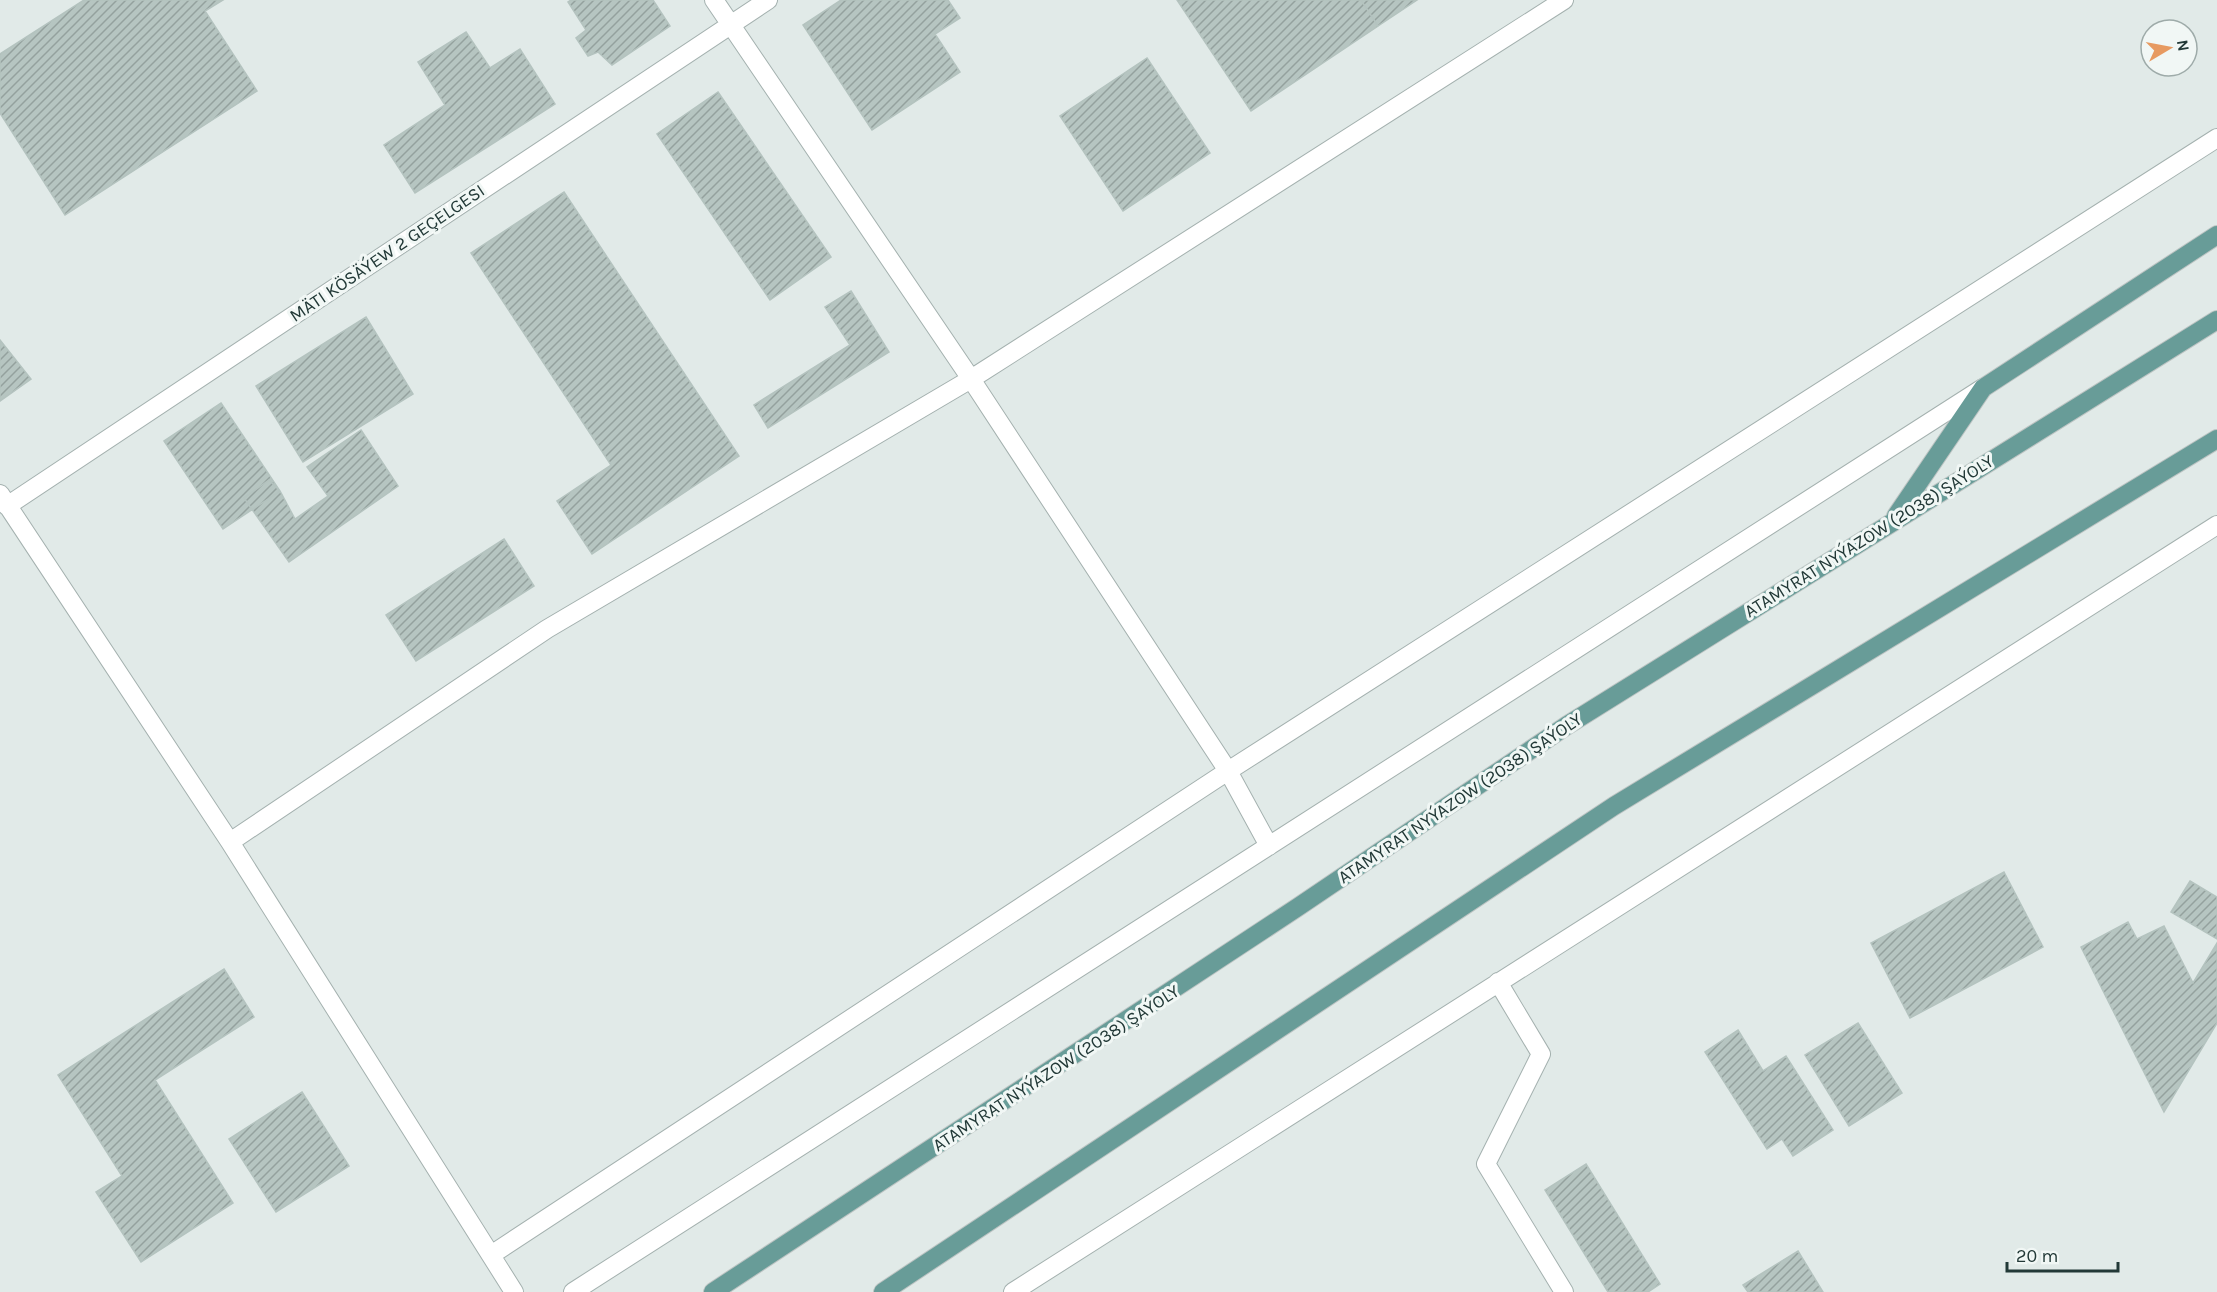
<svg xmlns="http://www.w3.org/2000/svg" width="2217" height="1292" font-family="Karla,sans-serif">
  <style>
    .building { fill: url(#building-hatch); stroke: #b4c3bf; stroke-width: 1.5 }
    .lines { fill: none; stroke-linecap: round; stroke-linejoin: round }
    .minor-casing { stroke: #a4b1af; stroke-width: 20 }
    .major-casing { stroke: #bdc4c3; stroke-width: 20 }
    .minor { stroke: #fff; stroke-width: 18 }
    .major { stroke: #689c98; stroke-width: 18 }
    .labels { text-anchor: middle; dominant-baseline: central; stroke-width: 6; stroke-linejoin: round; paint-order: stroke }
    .street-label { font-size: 18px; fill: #223937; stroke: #f1f7f5 }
  </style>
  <defs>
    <pattern id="building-hatch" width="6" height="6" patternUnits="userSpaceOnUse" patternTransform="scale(1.5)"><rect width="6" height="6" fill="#b6c5c1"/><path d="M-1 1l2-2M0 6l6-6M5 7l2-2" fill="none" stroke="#94a19e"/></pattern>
  </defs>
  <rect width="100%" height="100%" fill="#e1eae8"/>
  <path class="building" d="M84 0H223L205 11 257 91 65 215 0 113V54Z
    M571 0H653L670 26 612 65 598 52 588 56 576 38 586 30 568 2Z
    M841 0H948L960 18 935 34 960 72 872 130 803 25Z
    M1177 0H1361L1378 26 1251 111Z
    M1361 0H1417L1378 26Z
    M466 32 490 68 520 49 555 104 415 193 384 145 445 105 418 62Z
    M1147 58 1210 153 1123 211 1060 116Z
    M718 92 831 257 770 300 657 134Z
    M564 192 739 456 592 554 557 501 611 465 471 253Z
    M851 291 889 352 768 428 754 405 850 345 825 307Z
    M366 317 413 394 303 462 256 386Z
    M0 340 31 379 0 401Z
    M221 403 280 491 223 529 164 441Z
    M361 430 398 486 289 562 244 498 269 480 280 491 295 519 328 496 307 467Z
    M504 539 534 586 416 661 386 615Z
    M2004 872 2043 947 1910 1018 1871 943Z
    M2190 881 2217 897V939L2171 912Z
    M2128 922 2137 939 2164 926 2193 983 2217 943V1023L2164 1112 2081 947Z
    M224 969 254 1017 155 1080 233 1203 141 1262 96 1192 122 1176 58 1075Z
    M1858 1023 1902 1093 1849 1126 1805 1055Z
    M1738 1030 1763 1071 1786 1056 1833 1130 1793 1156 1782 1139 1767 1149 1705 1052Z
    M302 1092 349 1166 276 1212 229 1139Z
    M1586 1164 1660 1284 1648 1292H1608L1545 1190Z
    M1798 1251 1823 1292H1748L1743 1285Z"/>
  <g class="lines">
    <defs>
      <path id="minor" d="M714 0 971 379 1228 771 1269 846
        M0 494 230 842 514 1292
        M7 506 768 0
        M230 842 547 629 971 379 1564 0
        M1498 982 1541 1054 1486 1164 1564 1292
        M491 1255 1228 771 2217 138
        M573 1292 1983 388
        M1013 1292 2217 525"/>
      <path id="major" d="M1896 516 1983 388 2217 235
        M713 1292 1298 907 1566 726 2217 320
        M883 1292 1614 806 2217 439"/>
    </defs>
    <use href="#minor" class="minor-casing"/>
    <use href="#major" class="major-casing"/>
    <use href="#minor" class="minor"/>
    <use href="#major" class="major"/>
  </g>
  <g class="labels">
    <g class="street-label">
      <text transform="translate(387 253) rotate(-34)">MÄTI KÖSÄÝEW 2 GEÇELGESI</text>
      <text transform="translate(1869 536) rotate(-32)">ATAMYRAT NYÝAZOW (2038) ŞAÝOLY</text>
      <text transform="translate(1460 798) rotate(-34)">ATAMYRAT NYÝAZOW (2038) ŞAÝOLY</text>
      <text transform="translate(1056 1068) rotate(-33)">ATAMYRAT NYÝAZOW (2038) ŞAÝOLY</text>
    </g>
  </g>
  <g transform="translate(2169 48) rotate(80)"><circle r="28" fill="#f1f7f5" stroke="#9eaba9" stroke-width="1.5"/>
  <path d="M0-4.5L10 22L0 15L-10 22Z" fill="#e79a61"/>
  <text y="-9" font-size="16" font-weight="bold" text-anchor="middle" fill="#223937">N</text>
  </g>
  <path d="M2007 1262v9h111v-9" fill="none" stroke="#223937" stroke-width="3"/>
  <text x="2016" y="1262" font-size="18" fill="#223937" stroke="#f1f7f5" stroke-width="4.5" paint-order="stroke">20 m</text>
</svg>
